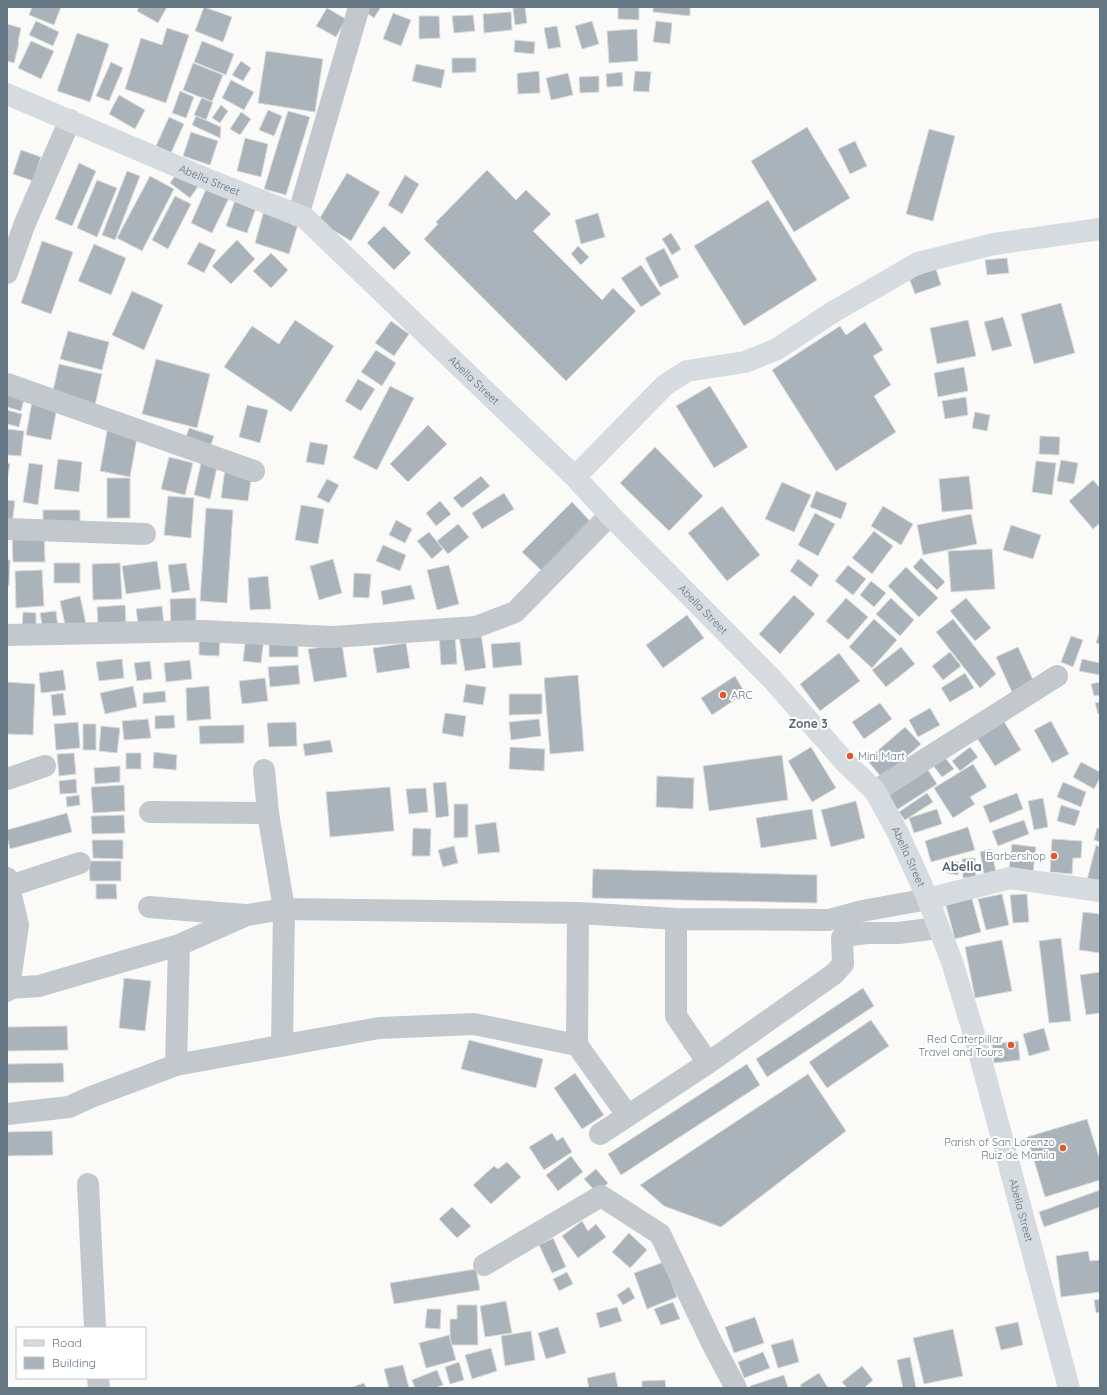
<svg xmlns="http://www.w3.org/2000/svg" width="1107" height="1395" font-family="Quicksand,sans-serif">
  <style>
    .building { fill: #aab3b9; stroke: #dcdcda }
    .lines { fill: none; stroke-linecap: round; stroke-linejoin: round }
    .street { stroke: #c3c8cc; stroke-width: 22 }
    .secondary { stroke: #d6dbdf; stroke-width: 22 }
    .poi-dot { fill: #e4572e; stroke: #fff; stroke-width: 1.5 }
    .labels { text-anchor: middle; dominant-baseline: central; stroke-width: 4; stroke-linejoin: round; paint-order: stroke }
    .street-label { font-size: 11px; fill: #657683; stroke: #fff }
    .poi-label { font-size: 11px; fill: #657683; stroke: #fff; text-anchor: end }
    .neighbourhood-label { font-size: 12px; font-weight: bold; fill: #57646e; stroke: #fff }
    .quarter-label { font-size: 13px; font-weight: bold; fill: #57646e; stroke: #fff }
  </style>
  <rect width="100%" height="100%" fill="#fafaf8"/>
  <path class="building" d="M32 7H61L54 25 29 15Z
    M139 7H167L158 23 137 11Z
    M204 7 232 17 223 42 195 31Z
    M360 7H381L374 18 360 8Z
    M525 7 527 23 515 25 513 8Z
    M618 7H639V20L618 19Z
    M653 7H690V16L653 12Z
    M327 8 346 19 336 37 316 26Z
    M511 12 512 30 484 33 483 14Z
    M393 13 411 20 401 46 383 39Z
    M473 15 475 31 454 33 452 16Z
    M419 16H439L440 38 419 39Z
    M36 21 59 32 53 46 29 35Z
    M592 21 599 44 582 49 575 26Z
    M656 21 672 23 670 44 653 42Z
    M7 24 21 28 18 42 19 43 14 63 7 61Z
    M557 26 561 47 548 49 544 28Z
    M167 28 189 35 166 103 125 89 141 38 162 45Z
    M637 29 638 61 609 63 607 31Z
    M77 33 109 44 90 102 57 91Z
    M515 40 535 42 534 54 514 52Z
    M31 41 54 51 41 79 18 68Z
    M202 41 234 54 226 75 194 62Z
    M266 51 323 59 315 112 258 103Z
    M452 58H476V72L452 73Z
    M241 61 251 68 243 81 232 75Z
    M111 62 123 68 109 101 96 96Z
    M193 63 223 75 212 102 183 90Z
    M416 64 445 70 441 88 412 81Z
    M539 71 540 93 518 94 517 74 519 73Z
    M635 71 651 72 649 92 633 91Z
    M622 72 623 86 607 87 606 74Z
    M568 73 573 95 551 100 546 78Z
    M599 76V92L580 93 579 77Z
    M231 80 254 92 244 110 222 98Z
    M180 91 194 97 186 118 172 113Z
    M119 95 145 110 135 129 109 114Z
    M202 97 213 102 206 120 194 115Z
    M221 105 228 111 220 123 212 118Z
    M268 110 282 116 274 136 259 130Z
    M288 111 310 117 286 195 264 189Z
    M241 112 251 119 240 135 230 129Z
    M196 116 221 127 220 138 192 125Z
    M169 117 184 124 171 153 156 146Z
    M807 127 850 198 794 232 751 161Z
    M929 129 955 136 933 221 906 214Z
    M191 132 218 141 210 165 183 156Z
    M245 138 268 144 261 177 237 171Z
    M855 141 867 166 850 174 838 149Z
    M21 150 41 157 33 181 13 174Z
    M79 163 96 171 72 226 55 219Z
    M179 170 199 185 190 198 170 183Z
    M487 170 516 200 526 190 551 214 533 231 602 300 613 288 636 311 566 381 424 239 438 224 436 222Z
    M127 171 140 176 115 240 102 235Z
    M347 173 380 192 351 241 318 221Z
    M405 175 419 184 402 214 388 205Z
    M150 176 174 189 142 251 117 238Z
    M97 180 117 188 97 237 77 228Z
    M207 187 229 198 212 233 191 223Z
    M175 196 191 204 168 249 152 240Z
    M235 200 256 208 247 233 226 226Z
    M768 200 817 280 744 326 694 246Z
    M265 207 300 218 289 254 255 243Z
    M598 213 605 237 581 244 575 220Z
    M384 226 411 253 394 270 367 243Z
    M671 233 681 249 672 255 662 239Z
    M237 240 255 259 231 284 212 266Z
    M42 241 73 252 51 314 21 303Z
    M199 242 216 250 204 273 187 264Z
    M94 244 126 258 111 295 78 281Z
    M578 246 589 257 581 265 571 254Z
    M664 248 679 277 660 287 645 258Z
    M271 253 288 270 271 288 253 271Z
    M1007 258 1009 273 987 275 985 260Z
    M641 265 661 294 641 307 621 278Z
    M936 269 941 285 915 294 909 278Z
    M132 291 163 305 144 350 112 335Z
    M1061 303 1075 353 1034 364 1021 314Z
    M1003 317 1012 346 992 351 984 322Z
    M295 320 334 346 291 412 224 367 252 326 279 344Z
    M968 320 976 356 937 364 930 328Z
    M391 321 409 334 394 356 375 343Z
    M865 322 883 350 873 356 891 385 874 396 896 432 836 471 772 370 840 326 846 335Z
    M68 331 109 342 102 370 60 359Z
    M376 350 396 363 382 386 361 372Z
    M156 359 210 374 197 428 142 414Z
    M59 364 102 374 95 405 52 395Z
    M964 367 968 391 938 397 934 373Z
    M358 379 375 389 361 411 345 401Z
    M7 386 26 391 21 411 7 407Z
    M390 386 414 398 377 470 353 458Z
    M710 386 748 447 714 468 676 406Z
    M966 397 968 415 945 419 942 401Z
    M32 402 57 407 51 440 26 435Z
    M247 405 268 410 260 443 239 437Z
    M7 410 22 414 19 427 7 424Z
    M975 412 990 415 987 431 972 428Z
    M428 425 447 444 408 482 390 464Z
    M108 426 138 432 130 477 100 471Z
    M189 428 214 436 209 450 184 443Z
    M7 429 24 431 21 456 7 455Z
    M1040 436 1060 437 1059 455 1039 454Z
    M310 442 328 445 324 465 306 462Z
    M655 447 703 496 669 531 620 483Z
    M169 457 193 463 185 495 161 489Z
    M58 459 82 462 79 492 54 489Z
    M1061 460 1078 463 1074 484 1057 481Z
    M1036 461 1056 463 1052 495 1032 492Z
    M7 463 10 464 7 480Z
    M29 463 43 465 38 505 23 502Z
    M201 463 217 467 210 499 194 495Z
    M225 469 252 472 248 501 221 498Z
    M481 476 490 486 462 508 453 498Z
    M969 476 973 509 942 512 939 479Z
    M107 478H130V518H107Z
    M327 479 339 485 329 503 317 497Z
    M1093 480 1100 488V523L1093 529 1069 501Z
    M782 482 811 495 794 532 765 519Z
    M816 491 847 503 841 519 810 507Z
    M504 493 514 509 482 529 472 513Z
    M168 496 194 498 191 538 164 535Z
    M7 500 15 501 12 525H7Z
    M440 501 451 514 436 526 426 513Z
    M572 502 591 522 542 571 522 552Z
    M301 505 324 509 318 544 295 540Z
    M722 506 760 555 727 581 688 533Z
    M883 506 913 524 901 545 871 526Z
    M206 508 233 510 227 603 200 601Z
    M43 510H80V527H43Z
    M815 513 835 524 818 556 798 545Z
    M971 514 977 544 923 555 917 525Z
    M396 520 412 529 405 543 389 535Z
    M458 524 469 537 448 554 437 541Z
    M1011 525 1041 535 1033 559 1003 550Z
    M874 531 893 546 872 574 852 558Z
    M429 532 443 549 432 559 417 541Z
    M12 533H44L45 562H13Z
    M383 545 406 555 400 571 376 561Z
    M992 549 995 589 951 592 948 551Z
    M921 558 945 582 937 590 913 567Z
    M333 559 342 593 319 600 310 566Z
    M798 559 819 575 811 587 790 571Z
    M7 560H10L9 586H7Z
    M157 561 161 589 126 594 122 566Z
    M54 563H80V583H54Z
    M120 563 122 599 93 600 92 564Z
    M186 563 190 590 172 593 168 565Z
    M449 565 459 604 437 610 427 570Z
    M848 565 866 579 853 595 835 581Z
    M906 567 938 598 919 617 888 586Z
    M42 570 44 606 16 608 15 571Z
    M354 573 371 574 369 598 353 597Z
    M268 576 271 609 250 610 248 578Z
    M871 581 886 593 874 607 860 595Z
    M411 585 415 599 383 605 381 591Z
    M794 595 815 614 780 654 759 634Z
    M80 596 86 624 66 629 60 601Z
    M196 598V629H171L170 599Z
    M846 598 868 617 848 640 826 621Z
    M891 598 914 620 900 636 876 614Z
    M966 598 991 628 975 641 950 611Z
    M125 605 126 622 98 624 97 607Z
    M162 606 164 626 139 629 136 609Z
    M56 611 58 628 43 630 40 613Z
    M23 612 36 613V628H22Z
    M687 615 704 638 663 668 646 645Z
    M874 619 897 640 872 668 849 647Z
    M953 619 996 674 980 688 936 632Z
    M1100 630V644L1096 643Z
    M439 633H455L457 664 441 665Z
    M481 634 486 668 465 671 459 637Z
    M246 635 264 638 261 663 243 661Z
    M269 636 298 637V657H269Z
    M1071 636 1083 640 1073 667 1061 662Z
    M199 637 220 638 219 656 199 655Z
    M520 642 522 665 493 668 491 644Z
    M406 643 410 668 377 673 373 648Z
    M342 644 347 677 314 682 308 649Z
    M901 647 915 664 886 687 872 670Z
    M1018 647 1034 682 1012 692 996 657Z
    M950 652 961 666 943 680 932 666Z
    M839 653 860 681 820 711 800 684Z
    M122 659 124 678 99 681 96 662Z
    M1082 659 1100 663V675L1079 671Z
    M190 660 192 679 166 682 164 663Z
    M150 661 152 679 137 681 134 663Z
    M298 665 300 684 270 687 268 667Z
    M63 670 66 690 41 693 39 673Z
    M965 673 974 688 950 702 941 688Z
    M578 675 584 751 550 754 544 678Z
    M735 676 745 693 712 715 701 698Z
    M265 678 268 701 242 704 239 681Z
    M7 682 35 684 33 735 7 734Z
    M1100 682V695L1094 696 1091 684Z
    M466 684 486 687 483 705 463 702Z
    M133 686 137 707 105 714 100 693Z
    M209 686 211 719 187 721 186 688Z
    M165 691 166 702 143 704V693Z
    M63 693 66 715 53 716 51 695Z
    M509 694H542V714L509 715Z
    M1100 702V713L1098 714 1095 703Z
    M880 703 892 719 864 739 852 722Z
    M930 708 940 725 918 737 909 720Z
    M445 713 466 716 463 737 442 733Z
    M174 715 175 728 155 729V716Z
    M1002 718 1021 750 995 766 975 735Z
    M148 719 151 738 124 740 122 721Z
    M539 719 541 736 511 740 509 722Z
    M1051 721 1069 754 1052 763 1034 730Z
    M78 722 80 748 56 750 54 724Z
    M296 722 297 746 269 747 267 723Z
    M83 724H96V750H83Z
    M244 725V743L200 744 199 726Z
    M101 726 120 728 117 753 99 751Z
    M905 727 921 744 882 778 867 760Z
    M330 740 333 752 305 756 303 744Z
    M510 747 545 749 544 771 509 769Z
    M811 747 836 788 812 802 788 761Z
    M970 747 978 757 960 771 952 761Z
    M154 752 177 755 176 770 153 768Z
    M74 753 76 774 59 776 57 754Z
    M126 753H141V769H126Z
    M782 755 788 800 709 811 703 766Z
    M943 755 954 769 942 777 932 764Z
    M1081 762 1100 772V778L1094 789 1073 777Z
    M973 764 987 787 970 797 975 804 953 818 934 788Z
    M120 766V782L95 784 94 768Z
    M928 770 937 784 895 811 886 797Z
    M657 776 694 778 693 809 656 807Z
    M76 779 77 793 60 794 59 781Z
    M446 782 449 816 436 818 433 783Z
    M1063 782 1086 792 1081 807 1057 797Z
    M124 785 125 811 93 813 91 787Z
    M390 787 394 831 330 837 326 792Z
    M426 788 428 812 409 814 406 789Z
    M927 793 933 802 905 820 899 812Z
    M1017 793 1023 809 990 823 983 806Z
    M79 795 80 805 67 807 66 797Z
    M1043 798 1048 827 1034 830 1028 801Z
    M856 801 865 838 831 847 821 810Z
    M454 804H468V837L454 838Z
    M1061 805 1080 811 1075 826 1057 821Z
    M812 809 817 839 761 848 756 818Z
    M937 809 942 824 914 833 909 818Z
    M67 813 72 832 10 849 7 836V830Z
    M124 815 125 833 92 834 91 816Z
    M1024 820 1029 834 998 846 992 831Z
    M496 822 500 852 478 854 475 825Z
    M968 827 975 850 931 862 925 841Z
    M413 828 431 829 430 856H412Z
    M1097 828 1100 829V842L1094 840Z
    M1052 839 1082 841 1081 858H1073L1072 874 1050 872Z
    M92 840H123V859L93 858Z
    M1012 844 1036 847 1033 873 1009 870Z
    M1096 845 1100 847V884L1087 880Z
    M454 846 458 863 443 867 438 850Z
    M991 849 996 872 984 874 980 852Z
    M975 858 976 877 963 878 962 859Z
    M89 861H121V881H90Z
    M948 861 959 862 958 875 947 873Z
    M593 869 817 875V903L592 898Z
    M96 884H116L117 899H96Z
    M1002 894 1009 925 986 930 978 899Z
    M1027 894 1029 922 1013 923 1010 895Z
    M971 895 981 932 955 939 945 902Z
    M1083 912 1100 914V953L1079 950Z
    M1061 938 1071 1021 1049 1023 1039 941Z
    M1002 940 1012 991 975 998 965 947Z
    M1100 972V1013L1086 1015 1080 975Z
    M124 978 151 981 145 1031 119 1028Z
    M863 988 874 1006 767 1077 756 1059Z
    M871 1020 889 1046 827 1088 809 1062Z
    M67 1026 68 1050 7 1051V1027Z
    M1044 1028 1050 1050 1029 1056 1023 1034Z
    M469 1040 543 1059 536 1088 461 1069Z
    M1018 1041 1020 1060 994 1063 992 1044Z
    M63 1063 64 1082 7 1083V1064Z
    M747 1064 760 1085 621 1175 608 1154Z
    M575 1073 604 1115 582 1129 554 1088Z
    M808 1074 846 1131 721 1227 664 1206 640 1185Z
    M1087 1119 1100 1160V1180L1045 1197 1027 1137Z
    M52 1131 53 1155 7 1156V1132Z
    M552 1133 557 1141 563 1137 572 1152 544 1170 529 1147Z
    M571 1156 583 1172 558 1191 546 1175Z
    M507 1162 521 1177 491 1204 473 1185 494 1166 498 1169Z
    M596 1169 608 1183 597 1193 584 1179Z
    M1100 1190V1207L1044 1227 1039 1212Z
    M452 1207 471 1226 457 1238 439 1219Z
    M582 1221 588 1231 596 1224 606 1237 578 1258 562 1236Z
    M629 1233 647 1250 630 1268 612 1252Z
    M553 1238 566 1267 552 1273 539 1245Z
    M1088 1251 1090 1261 1100 1260V1292L1061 1297 1056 1256Z
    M664 1262 677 1297 647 1309 634 1273Z
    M476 1269 480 1290 394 1304 390 1283Z
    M567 1272 573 1284 559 1291 553 1279Z
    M629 1287 635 1298 623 1305 617 1295Z
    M1100 1299V1312L1096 1313 1094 1300Z
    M506 1301 512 1333 485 1337 480 1306Z
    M673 1302 680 1319 661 1325 654 1309Z
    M457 1305H477L478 1345H452L450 1339V1319H457Z
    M617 1307 622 1321 600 1328 596 1313Z
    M427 1309H441L440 1329 425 1328Z
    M755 1317 764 1343 734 1353 725 1327Z
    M1018 1322 1023 1345 1001 1350 995 1327Z
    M558 1327 566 1353 546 1359 538 1333Z
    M953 1329 963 1376 924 1384 913 1338Z
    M531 1331 535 1360 505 1366 501 1336Z
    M449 1335 456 1360 426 1368 419 1343Z
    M793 1339 799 1362 778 1368 771 1345Z
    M491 1348 497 1371 472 1379 465 1355Z
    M763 1352 770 1368 744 1378 738 1362Z
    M910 1357 916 1388H903L897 1360Z
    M459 1362 464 1380 450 1384 445 1367Z
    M403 1365 409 1388H389L384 1369Z
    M862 1366 873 1380 864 1388H847L842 1382Z
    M437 1370 443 1385 435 1388H415L412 1380Z
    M615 1372 618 1388H589L587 1378Z
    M819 1373 828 1388H802L800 1385Z
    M784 1375 788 1388H750V1386Z
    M665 1380 666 1388H642V1381Z
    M364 1383 366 1388H350Z"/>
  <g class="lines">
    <path class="street" d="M298 216 359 7
      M7 273 25 223 70 120
      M7 384 254 471
      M7 529 145 534
      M7 635 202 631 333 637 476 627 515 612 610 515
      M264 770 268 813 284 909 282 1046
      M7 779 45 766
      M875 791 1057 676
      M150 812 268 813
      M7 878 18 925 9 988 7 991
      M10 886 80 863
      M149 907 245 915
      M676 919V1016L708 1063
      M7 987 9 988 39 986 179 945 247 915 284 909 578 913 676 919 829 920 862 911 928 899
      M577 1045 578 913
      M176 1065 179 945
      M7 1114 69 1107 91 1097 176 1065 379 1028 474 1024 577 1045 628 1116
      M600 1134 708 1063 834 974 843 964 842 938 844 936 867 933H898L938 928
      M88 1184 95 1328
      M484 1265 601 1196 660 1234 713 1345 736 1388
      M98 1378 99 1388"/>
    <g class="secondary">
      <path id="s1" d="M7 94 209 180 305 218 575 477 610 515 772 679 845 762 875 791 898 833 928 899 952 962 974 1034 1069 1388"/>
      <path d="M575 477 665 385 687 371 745 362 777 349 833 312 918 263 994 244 1100 229"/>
      <path d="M928 899 1010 878 1100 891"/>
    </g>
  </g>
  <g class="poi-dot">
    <circle cx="723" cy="695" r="4"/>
    <circle cx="850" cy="756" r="4"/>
    <circle cx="1054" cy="856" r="4"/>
    <circle cx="1011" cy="1045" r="4"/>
    <circle cx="1063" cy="1148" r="4"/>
  </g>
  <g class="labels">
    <g class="street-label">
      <text stroke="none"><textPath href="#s1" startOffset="220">Abella Street</textPath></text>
      <text stroke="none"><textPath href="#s1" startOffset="557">Abella Street</textPath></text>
      <text stroke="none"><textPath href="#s1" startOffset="881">Abella Street</textPath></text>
      <text stroke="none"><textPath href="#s1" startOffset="1205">Abella Street</textPath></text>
      <text stroke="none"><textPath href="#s1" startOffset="1577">Abella Street</textPath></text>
    </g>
    <g class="poi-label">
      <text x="731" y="695" text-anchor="start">ARC</text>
      <text x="858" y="756" text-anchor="start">Mini Mart</text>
      <text x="1046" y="856">Barbershop</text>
      <text x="1003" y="1039">Red Caterpillar<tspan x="1003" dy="13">Travel and Tours</tspan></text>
      <text x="1055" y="1142">Parish of San Lorenzo<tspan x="1055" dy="13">Ruiz de Manila</tspan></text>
    </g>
    <g class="neighbourhood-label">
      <text x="808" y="723">Zone 3</text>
    </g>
    <g class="quarter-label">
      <text x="962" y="866">Abella</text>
    </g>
  </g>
  <rect width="1107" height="1395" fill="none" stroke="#657683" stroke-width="16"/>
  <rect x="16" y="1327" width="130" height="52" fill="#ffffff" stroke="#c1c8cd"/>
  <rect x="24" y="1340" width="20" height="6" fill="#d6dbdf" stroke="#c1c8cd"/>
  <text x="52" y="1347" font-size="12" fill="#657683">Road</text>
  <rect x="24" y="1357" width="20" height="12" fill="#aab3b9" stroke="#c1c8cd"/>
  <text x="52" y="1367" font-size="12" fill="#657683">Building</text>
</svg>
